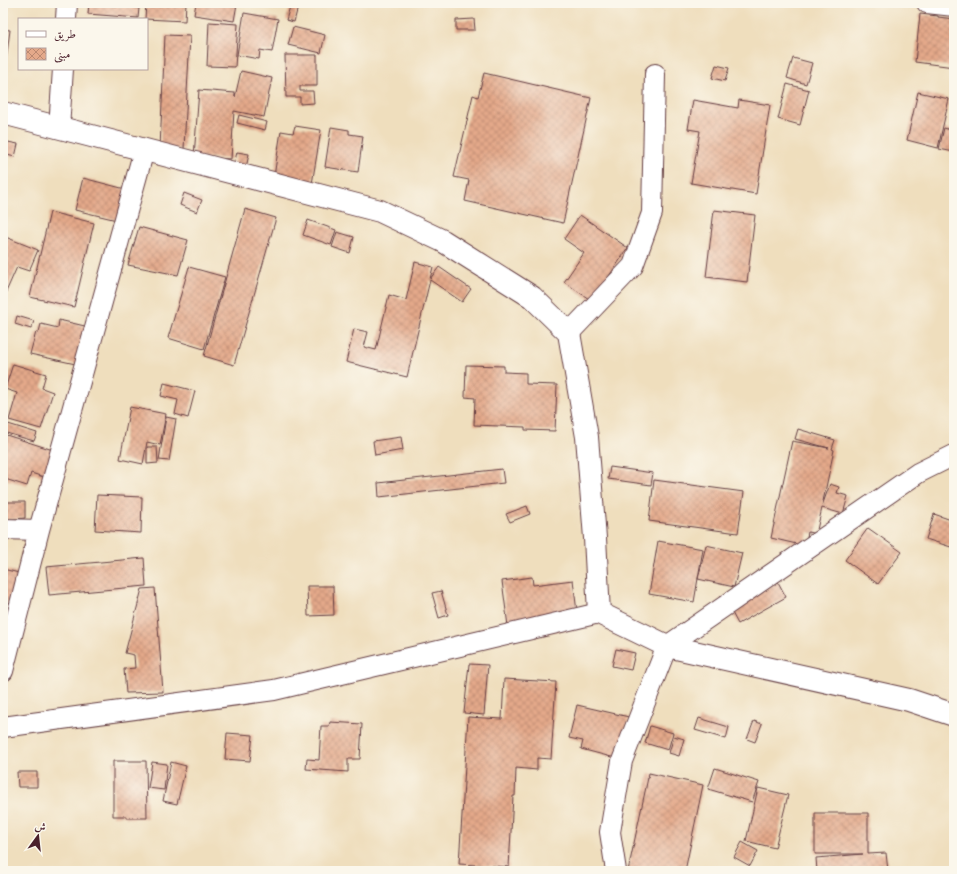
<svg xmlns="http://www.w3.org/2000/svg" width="957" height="874" font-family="'IM FELL DW Pica',Amiri,serif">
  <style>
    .building { fill: url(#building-cross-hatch) }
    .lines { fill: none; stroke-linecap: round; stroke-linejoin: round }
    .street-casing { stroke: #633c41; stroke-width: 22 }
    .secondary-casing { stroke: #633c41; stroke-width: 24 }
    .street { stroke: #fff; stroke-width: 20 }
    .secondary { stroke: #fff; stroke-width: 22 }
  </style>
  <defs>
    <pattern id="building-cross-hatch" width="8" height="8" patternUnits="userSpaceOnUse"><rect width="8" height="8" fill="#e4a98a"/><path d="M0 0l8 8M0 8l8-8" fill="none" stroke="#bb8971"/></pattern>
  </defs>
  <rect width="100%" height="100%" fill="#fbf7ec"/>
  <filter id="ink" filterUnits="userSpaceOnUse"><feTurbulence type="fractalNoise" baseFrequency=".025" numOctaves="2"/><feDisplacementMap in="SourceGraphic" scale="8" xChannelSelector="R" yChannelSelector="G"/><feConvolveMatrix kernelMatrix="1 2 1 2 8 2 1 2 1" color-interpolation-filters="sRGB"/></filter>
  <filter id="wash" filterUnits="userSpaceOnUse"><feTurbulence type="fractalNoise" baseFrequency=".012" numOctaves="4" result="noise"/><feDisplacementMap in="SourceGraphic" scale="16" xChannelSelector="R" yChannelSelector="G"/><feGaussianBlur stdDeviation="0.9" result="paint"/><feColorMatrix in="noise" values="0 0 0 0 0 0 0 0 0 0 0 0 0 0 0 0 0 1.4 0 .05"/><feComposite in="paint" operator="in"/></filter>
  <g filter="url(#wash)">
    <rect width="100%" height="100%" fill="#efdebd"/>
    <g id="blocks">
      <path class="building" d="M89 3H108L107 5 139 8 138 18 88 14Z
        M146 3H186L185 21 145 19Z
        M196 3H231L237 4 234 21 194 15Z
        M291 3H299L294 22 286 20Z
        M244 13 278 19 272 52 260 50 259 59 237 55Z
        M920 14 938 16V17L954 19V67L915 62Z
        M474 19 475 30H456V20Z
        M209 22 238 24 235 67 207 66Z
        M293 27 325 35 321 53 288 45Z
        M3 29 10 30 6 61H3Z
        M165 35 190 36 184 149 160 148Z
        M285 55H317V86H300V91H313L314 103 300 104V97H286Z
        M793 58 812 63 806 84 787 78Z
        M716 65 729 68 725 81 712 78Z
        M241 71 272 78 264 117 234 111 231 159 194 157 199 90 235 93V97Z
        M484 73 591 98 563 223 465 201 469 180 454 177 473 95 478 97Z
        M787 84 809 90 800 125 778 119Z
        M918 92 949 99 938 148 907 140Z
        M693 100 738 108 739 100 770 105 756 194 691 183 700 131 688 129Z
        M239 115 267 122 265 130 237 123Z
        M295 126 321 130 311 190 273 183 281 131 293 133Z
        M331 127 349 130V134L363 136 358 172 325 167Z
        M944 128 954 131V152L939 149Z
        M3 141 18 144 15 157 3 154Z
        M237 152 249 154 246 168 234 165Z
        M83 178 129 190 121 221 75 210Z
        M184 193 202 200 197 212 180 205Z
        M245 209 276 218 234 365 204 356Z
        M714 210 755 215 747 282 706 277Z
        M50 212 94 223 74 307 30 297Z
        M580 215 628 248 592 301 564 282 584 253 564 239Z
        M308 220 336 230 331 245 303 235Z
        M139 227 188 240 178 275 128 265Z
        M337 232 354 237 350 253 332 247Z
        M3 236 38 250 29 271 17 267 6 292 3 291Z
        M415 262 433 267 430 279 439 267 471 289 462 302 430 280 407 377 346 362 354 329 368 332 364 347 376 350 389 295 406 300Z
        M189 267 225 277 204 349 168 338Z
        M17 316 34 321 31 329 15 324Z
        M59 320 89 327 80 365 30 354 36 332H39L41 324 58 328Z
        M13 364 46 374 42 388 53 392 41 429 9 420 17 393 5 389Z
        M466 365 504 366V372L526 373V384L557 385 555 431 525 430V427L474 425 475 398 465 397Z
        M164 383 195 391 188 418 175 414 178 400 161 396Z
        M130 407 166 414 160 445 147 442 143 464 120 459Z
        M166 417 176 419 169 461 159 460Z
        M5 423 37 433 34 441 3 432Z
        M798 429 835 440 832 449 834 450 822 506 830 484 839 487 837 493 848 496 843 514 822 508 816 534 808 532 805 546 771 538 792 441 829 448 795 439Z
        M3 434 56 451 47 478 31 473 27 486 5 479 3 484Z
        M401 437 403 450 375 455 373 441Z
        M147 447H157L158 463 147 464Z
        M610 467 653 473 651 485 608 479Z
        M502 469 504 483 379 497 378 483Z
        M654 480 744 492 738 533 649 521Z
        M97 495 142 497 141 533 95 530Z
        M3 502H25V518L3 520Z
        M527 506 530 514 510 522 506 514Z
        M934 514 954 521V548L926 539Z
        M868 528 902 552 878 584 845 560Z
        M658 541 703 549 694 602 649 594Z
        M706 545 742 553 734 587 698 579Z
        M144 558 146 586 49 595 46 567Z
        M3 569 19 573 10 603 3 601Z
        M532 577 533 585 573 580 579 628 540 633 508 626 502 581Z
        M778 582 786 597 738 624 730 609Z
        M307 586H333L334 615 308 616Z
        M155 588 163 692 126 693 124 669 135 668 134 655 125 653 142 589Z
        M441 591 448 615 439 618 432 593Z
        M616 649 635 653 631 670 612 666Z
        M469 664 488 665 484 715 464 713Z
        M504 679 556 682 551 759 537 758V770L516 768 515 796H513L509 867 459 864 468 717 502 719Z
        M577 705 629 717 619 759 581 749 583 741 569 738Z
        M699 718 729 727 726 739 695 730Z
        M754 721 762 724 755 742 747 739Z
        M330 722 362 724 360 759H348V772L306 769 307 759 319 760 321 726H329Z
        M650 726 673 733 668 750 645 743Z
        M227 733 253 735 250 761 225 759Z
        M674 736 684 739 679 756 669 753Z
        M113 761H146L147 818H126V816H113Z
        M152 762 167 764 164 790 148 788Z
        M171 762 186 766 177 804 163 801Z
        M715 768 759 782 752 802 708 789Z
        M17 772H37V787H18Z
        M649 773 703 785 685 871H628Z
        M758 788 788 795 775 848 746 841Z
        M815 813H868V854L886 853 888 871H817L816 858 863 854H815Z
        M742 842 758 851 750 866 734 857Z"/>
    </g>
  </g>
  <g filter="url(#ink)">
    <use href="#blocks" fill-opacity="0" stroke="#633c41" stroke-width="1"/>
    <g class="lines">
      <defs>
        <path id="street" d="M927 3 954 6
          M66 19 67 3
          M59 128 63 69
          M569 333 633 266 652 213 655 74
          M3 529 39 530
          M3 671 39 530 144 150
          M3 727 274 690 599 613
          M616 871 610 832 622 761 667 646 918 473 954 455"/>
        <path id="secondary" d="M3 113 380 211 443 241 532 297 569 333 587 437 595 538 599 613 667 646 909 700 954 715"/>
      </defs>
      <use href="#street" class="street-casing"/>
      <use href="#secondary" class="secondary-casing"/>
      <use href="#street" class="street"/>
      <use href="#secondary" class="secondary"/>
    </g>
  </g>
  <rect width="957" height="874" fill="none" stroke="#fbf7ec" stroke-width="16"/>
  <rect x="18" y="18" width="130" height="52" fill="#fbf7ec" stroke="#b4a19f"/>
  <rect x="26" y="31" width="20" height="6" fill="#ffffff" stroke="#b4a19f"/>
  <text x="54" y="38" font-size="12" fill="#4a1f2b">طريق</text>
  <rect x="26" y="48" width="20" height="12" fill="url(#building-cross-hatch)" stroke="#b4a19f"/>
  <text x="54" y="58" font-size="12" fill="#4a1f2b">مبنى</text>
  <g transform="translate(38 836) rotate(15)" stroke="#fbf7ec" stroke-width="3" paint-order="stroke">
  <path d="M0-3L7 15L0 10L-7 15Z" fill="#4a1f2b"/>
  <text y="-6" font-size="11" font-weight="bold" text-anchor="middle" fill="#4a1f2b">ش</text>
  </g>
</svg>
